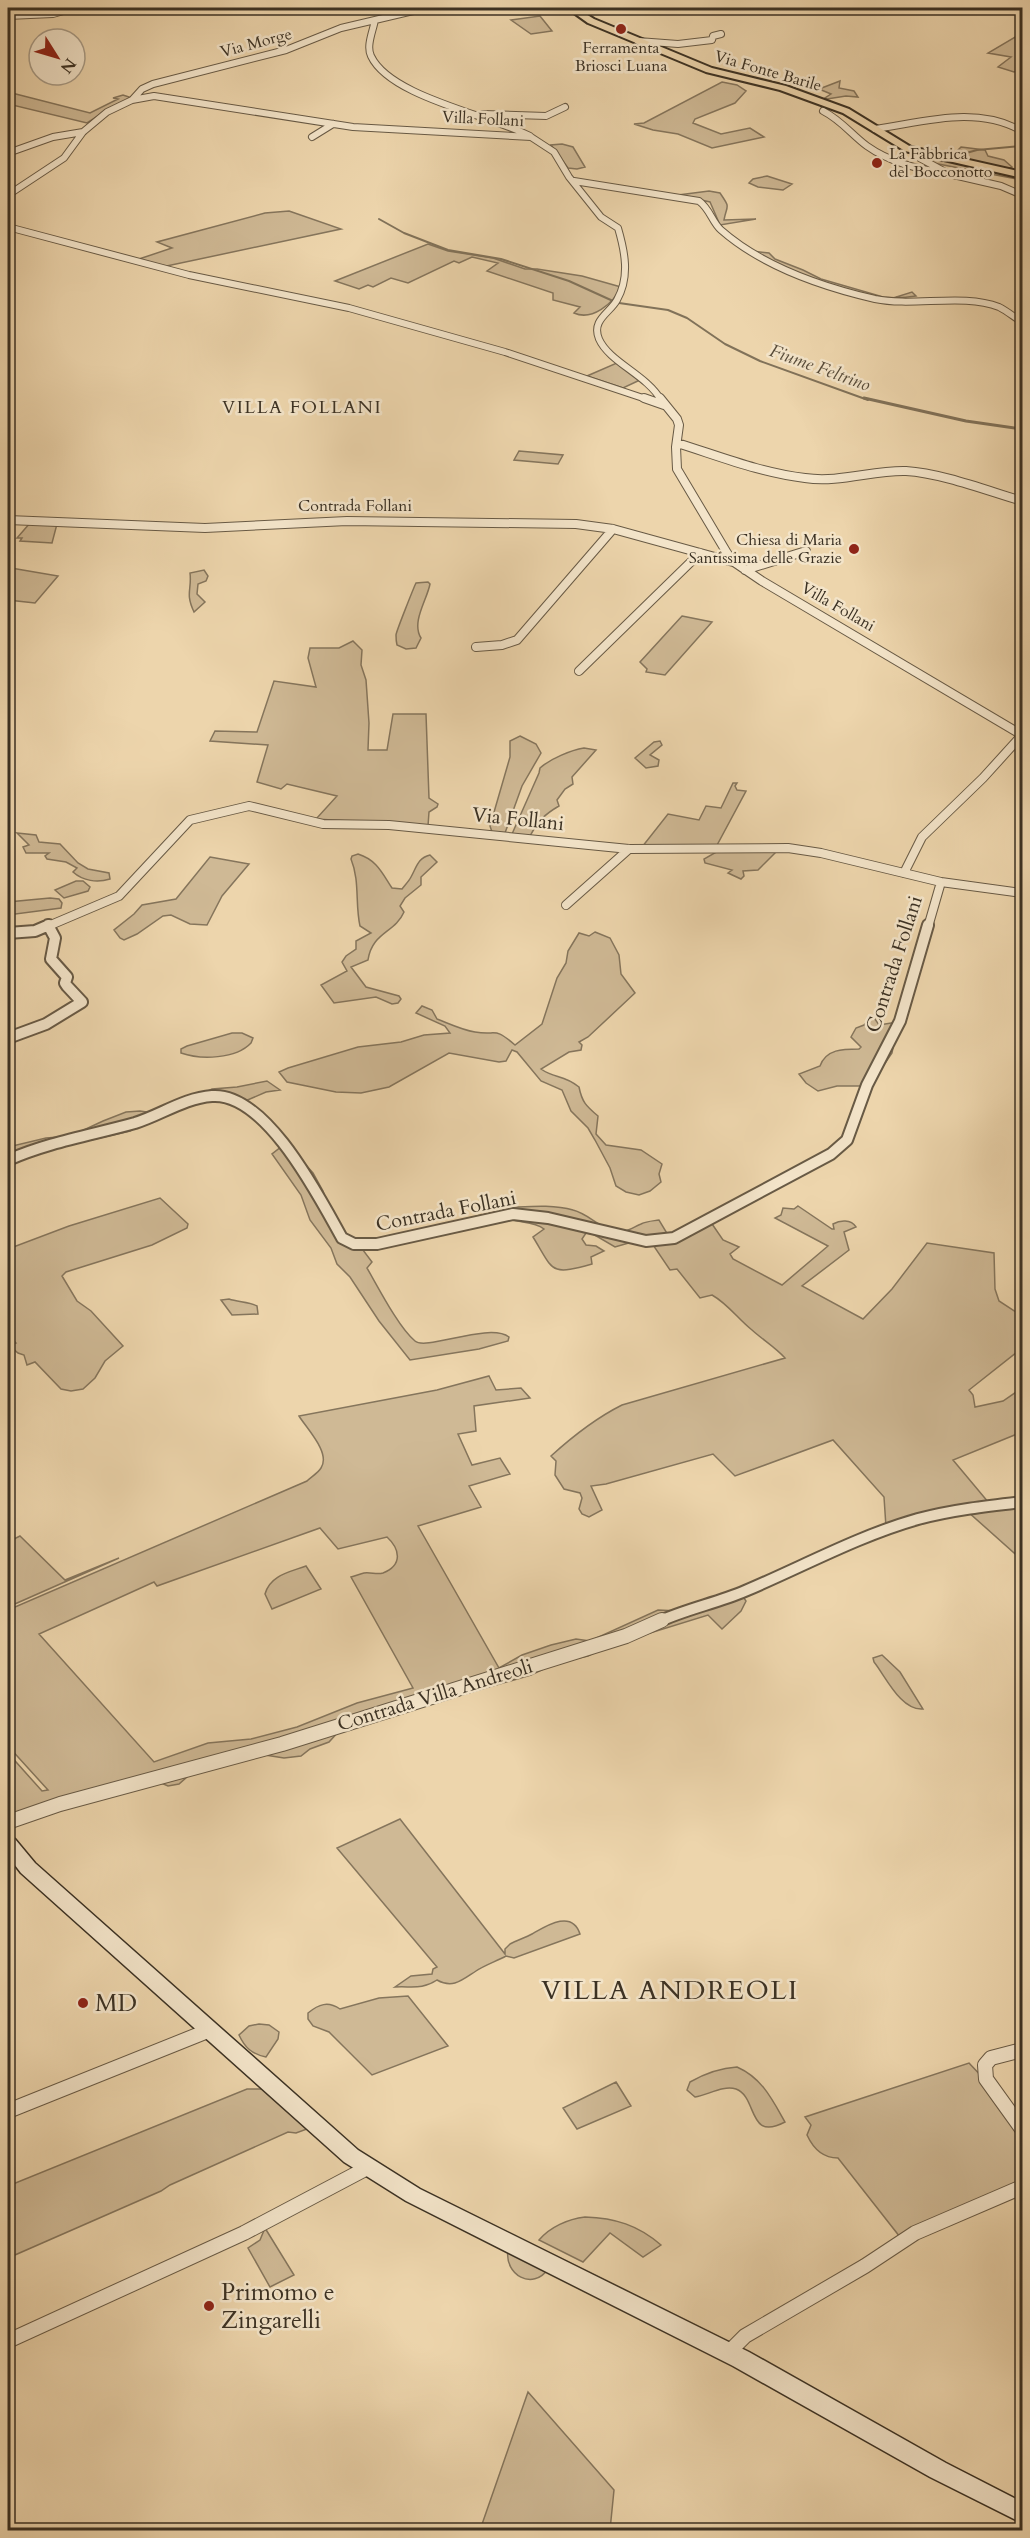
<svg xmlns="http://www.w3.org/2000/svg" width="1030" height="2538" font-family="Cardo,serif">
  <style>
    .green { fill: #cfb995; stroke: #85755c; stroke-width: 1.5; fill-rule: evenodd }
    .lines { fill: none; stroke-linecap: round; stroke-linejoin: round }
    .stream-far1 { stroke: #817259; stroke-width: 2 }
    .stream { stroke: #817259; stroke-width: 3 }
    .street-far3-casing { stroke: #685a45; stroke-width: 8 }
    .street-far2-casing { stroke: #685a45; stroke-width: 10 }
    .street-far1-casing { stroke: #685a45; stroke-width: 14 }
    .street-casing { stroke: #685a45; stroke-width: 16 }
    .secondary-casing { stroke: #3b3123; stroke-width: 3 }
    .primary-casing { stroke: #3b3123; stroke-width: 4 }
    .street-far3 { stroke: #f3e4c9; stroke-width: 6 }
    .street-far2 { stroke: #f3e4c9; stroke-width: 8 }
    .street-far1 { stroke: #f3e4c9; stroke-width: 10 }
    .street { stroke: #f3e4c9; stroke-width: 14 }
    .secondary { fill: #f3e4c9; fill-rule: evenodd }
    .primary { fill: #edd5ac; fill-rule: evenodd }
    .poi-dot { fill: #8f2418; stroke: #f3e4c9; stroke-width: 2 }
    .labels { text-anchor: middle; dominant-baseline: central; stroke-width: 5; stroke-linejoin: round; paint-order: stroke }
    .far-street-label { font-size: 16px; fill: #3b3123; stroke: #f3e4c9 }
    .far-poi-label { font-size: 16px; fill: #3b3123; stroke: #f3e4c9 }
    .far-water-label { font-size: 18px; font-style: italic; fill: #584c3a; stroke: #f3e4c9 }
    .far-neighbourhood-label { font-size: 18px; letter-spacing: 1.5px; fill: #3b3123; stroke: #f3e4c9 }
    .street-label { font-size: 20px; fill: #3b3123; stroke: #f3e4c9 }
    .near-poi-label { font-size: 24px; fill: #3b3123; stroke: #f3e4c9; text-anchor: start }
    .near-quarter-label { font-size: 27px; letter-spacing: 1.5px; fill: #3b3123; stroke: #f3e4c9 }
  </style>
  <rect width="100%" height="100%" fill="#edd5ac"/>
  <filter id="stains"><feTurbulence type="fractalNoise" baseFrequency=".00333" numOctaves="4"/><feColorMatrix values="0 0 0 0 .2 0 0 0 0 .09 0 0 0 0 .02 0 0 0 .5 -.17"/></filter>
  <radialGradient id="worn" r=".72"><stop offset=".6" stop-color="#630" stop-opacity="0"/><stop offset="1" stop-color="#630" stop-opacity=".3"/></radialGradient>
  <path class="green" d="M540 16 552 31 531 34 511 20Z
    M1022 33V69L1014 72 998 67 1011 57 988 53Z
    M840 81 839 88 854 91 858 97 846 96 827 99 825 98 831 94 819 89Z
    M722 82 737 85 746 91 735 103 695 119 693 123 721 134 750 128 764 137 712 148 678 134 653 130 634 124 644 123Z
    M8 92 90 113 118 99 113 98 123 95 129 97 128 101 101 114 87 123 8 104Z
    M562 144 573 147 585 167 577 169 568 168 551 145Z
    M961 147 985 150 988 156 1004 160 1012 167 1005 170 951 157Z
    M928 156 1022 176V180L933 163 923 157Z
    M767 176 792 184 783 190 758 187 749 183 753 179Z
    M709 191 720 193C731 209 727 204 724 220L756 219 720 225 710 202 678 195Z
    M289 211 341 229 162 267 136 260 172 248 157 242 265 213Z
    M428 244 448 251 493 258 525 269H537L582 276 621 287C613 304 592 321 574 313L580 307 553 300V293L487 271 498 263 472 257 459 263 454 261 408 283 391 278 373 287 368 285 359 289 335 281Z
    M752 251 769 253 775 259 803 270 821 279 890 299 912 292 916 296C861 305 801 276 752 251Z
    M619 362 642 379 623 388 587 376Z
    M519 451 563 455 558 464 514 460Z
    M30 523 57 524 52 543 20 541 22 538H17Z
    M11 568 58 576 35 603 8 600V571Z
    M204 570 208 576 206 581 198 584 197 594 205 602 194 612C185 593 192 590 190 573Z
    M428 582 430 584C427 600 411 622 421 638L416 648 406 649 397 645C396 641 396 639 396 635 396 632 414 587 416 583Z
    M682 616 712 622 665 675 646 672 647 669 640 662Z
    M353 641 362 650 361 665 366 680 369 723 368 750H387L393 714H426L429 798 438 804 437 807 429 812 428 826 316 819 337 796 287 784 281 789 257 782 268 745 210 741 215 731 257 732 274 681 316 687 308 658 310 648H339Z
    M520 736 536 744 541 753 522 786 505 833 492 832 490 826 510 757V741Z
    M660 741 662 745 650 755 659 760 658 766 646 768 635 758 654 742Z
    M584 748 596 750 572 777 573 784 565 789 557 800 559 806C545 814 538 821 530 836L512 834 539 773 540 768C550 759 571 750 584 748Z
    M733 783H737L735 786 737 790 746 791 716 847H642L668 814 699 820 706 806 721 808Z
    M17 833 36 835 39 842 60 844 78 863 88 869 109 873 110 879C97 883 83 881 73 872L77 868 66 862 47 859 45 856 49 853H26L23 847 29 845Z
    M778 850 758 870 743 871 744 876 741 879 728 873 732 870 705 863 704 859 718 851Z
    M358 854C377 860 382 873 392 888L402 889C405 885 409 881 411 877 417 866 418 858 430 855L437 862 421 877V885L405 898 400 906 404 912C395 933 372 932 368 960L351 967 366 987 399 996 401 999 398 1003 392 1004 376 997 334 1003 321 985 347 971 342 962 346 956 356 949V941L371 933 360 926C355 904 360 881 351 859L352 856Z
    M210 857 249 864 222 896 207 925 190 924 171 915 163 916 137 934 124 940 120 938 114 930 134 914 142 905 176 899Z
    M76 881H83L90 887 88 891 64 898 55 890Z
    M50 898 59 899 62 903 61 908 8 915V902Z
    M595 932 610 938 619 955 621 974 635 993 588 1037 579 1042 582 1045 581 1050 569 1052 541 1069C555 1079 563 1074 579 1087 582 1102 586 1106 598 1116L596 1134 606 1145 641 1150 662 1164 659 1174 661 1182 650 1191 639 1195 626 1192 616 1186 610 1168 595 1140 588 1128 571 1111 562 1090 541 1081 517 1052 512 1050 506 1061 499 1062 449 1053 389 1087 361 1093 336 1092 287 1082 279 1072 288 1068 358 1047 401 1042 424 1035 450 1033 445 1026 416 1013 422 1006 432 1010 437 1019C450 1024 462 1030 475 1032 498 1036 493 1026 515 1045L542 1024 557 978 566 963 568 951 579 933 589 936Z
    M870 1018 875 1019 879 1025 898 1022 892 1053 879 1072 862 1086H837L818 1091 806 1083 799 1074 820 1066C826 1049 843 1049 859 1049L861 1047 851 1037 856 1028 864 1025Z
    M232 1033H242L253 1038 251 1043C236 1059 201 1060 181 1053V1049L187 1046Z
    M267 1081 280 1090 266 1092 243 1102 204 1093 212 1089 237 1087Z
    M140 1111 154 1113 146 1122 130 1131 8 1159V1147L46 1138 71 1136 103 1121 126 1112Z
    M281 1147 306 1165 313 1173 323 1191 332 1219 346 1242 363 1250 372 1262 367 1268C378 1287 399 1328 415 1341 426 1351 489 1322 509 1337L508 1341 479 1349 410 1360 379 1321 350 1277 337 1264 331 1248 310 1220 301 1195 272 1154Z
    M160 1198 188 1224 187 1228 152 1245 66 1272 62 1276 77 1301 91 1311 123 1346 105 1361 95 1378 83 1389 71 1391 61 1389 35 1362 27 1365 24 1355 18 1353 10 1346 16 1343 8 1335V1249L69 1226Z
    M798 1206 832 1229H834L833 1224C840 1220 851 1219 856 1227L844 1232 849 1250 802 1286 863 1319 892 1289 927 1243 994 1253 995 1289 999 1301 1022 1316V1348L969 1390 973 1395 975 1407 1003 1401 1022 1388V1432L953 1460 989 1503 886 1527 884 1497 833 1440 735 1476 713 1454 606 1484 591 1486 602 1510 589 1517 582 1514 579 1509 582 1498 580 1493 564 1489 555 1475 556 1461 551 1456C573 1436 596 1418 622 1405L785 1358C775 1347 763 1340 752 1330 738 1319 728 1304 712 1295L700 1298 677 1269 670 1270 651 1242 710 1221 723 1240 739 1247 730 1254 733 1259 782 1285 828 1246 775 1218 781 1215 783 1208 794 1209Z
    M518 1207C536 1206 556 1205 573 1210 592 1215 601 1232 624 1231 631 1230 635 1226 641 1224 647 1221 653 1221 659 1220L668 1235H642L632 1242 615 1247 593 1234 586 1233 582 1239 586 1245 596 1246 604 1251 591 1257 592 1264C549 1276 554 1271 533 1237L544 1229C531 1219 515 1225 502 1215L507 1209Z
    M229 1299C238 1302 250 1302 257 1306L258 1314 232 1315 221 1300Z
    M489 1376 496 1390 521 1388 530 1398 474 1406 476 1431 458 1434 472 1465 500 1458 510 1474 469 1486 481 1507 418 1526 499 1668 522 1655 551 1645 576 1639 590 1641 658 1610 679 1611 742 1595 746 1601 741 1611 722 1629 708 1615 608 1646 588 1656 556 1663 531 1675 340 1730 329 1742 310 1749 301 1756 284 1758 265 1755 195 1770 179 1784 168 1786 154 1780 8 1828V1753L42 1791 48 1790 8 1746V1610L307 1481C311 1477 318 1473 321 1468 331 1453 307 1429 299 1416L437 1390ZM320 1528 338 1549 387 1537C400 1549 403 1565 383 1573 377 1575 371 1572 364 1573 360 1574 355 1576 351 1577L413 1688 357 1703 297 1727 251 1739 208 1743 154 1762 39 1634 154 1582 157 1586Z
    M1022 1505V1560L967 1511Z
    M20 1536 65 1580 119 1558 8 1607V1542Z
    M306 1566 321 1589 272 1609 265 1594C270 1575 290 1572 306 1566Z
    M882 1655 900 1672 923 1709C901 1711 886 1677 874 1662L873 1658Z
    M400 1819 505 1954V1949L510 1944C517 1940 525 1938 532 1934 546 1926 572 1909 580 1934L514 1958 506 1956C497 1961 485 1965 476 1971 462 1980 453 1989 437 1980 422 1990 412 1986 395 1987L411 1976 432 1974 433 1969 437 1967 337 1848Z
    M408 1996 448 2046 372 2075 329 2032 313 2026 308 2019V2013C319 2004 328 2001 340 2009L379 1998Z
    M259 2024 269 2025 279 2032 278 2039 266 2057C252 2054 245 2048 239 2035L249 2026Z
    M969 2063 985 2080 1022 2134V2182L900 2237 838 2158C823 2158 813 2148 807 2135L811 2125 805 2117Z
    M737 2067C762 2078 772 2099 785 2122 747 2142 758 2097 736 2089 723 2085 708 2095 695 2097L687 2090 690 2082C704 2074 720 2068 737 2067Z
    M616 2082 631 2106 577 2129 563 2108Z
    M247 2089H263L307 2129 296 2133 288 2132 170 2185 161 2191 8 2258V2186Z
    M585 2217C615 2218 638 2225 661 2245L643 2257 610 2233 583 2262 539 2240C550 2227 568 2219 585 2217Z
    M265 2228 294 2275 270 2287 248 2248 260 2240Z
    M508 2250 548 2269C533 2291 504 2275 508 2250Z
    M528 2392 614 2490 610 2530H480Z"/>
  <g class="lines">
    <path class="stream-far1" d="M36 8 44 13
      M952 157 977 150 1022 146
      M927 158 944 159
      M379 219 404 233 448 250 501 259 569 281 613 301
      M619 303 668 310 687 318 725 344 760 361 868 400"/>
    <path class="stream" d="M864 398 966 421 1022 429"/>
    <defs>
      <path id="street-far3" d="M8 16 53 14 74 8
        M375 20C373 31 366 46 371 56 390 97 490 115 530 136
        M638 41 678 44 712 40 713 36 721 34
        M132 100 142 89 153 84 286 50 341 28 426 8
        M823 111C841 120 852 135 867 146 888 161 918 170 943 172
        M483 114 546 116 565 107
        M875 129C924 122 976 105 1022 131
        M312 137 333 124
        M916 152V156L949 174 1001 186 1022 195
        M8 153 53 137 83 132
        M574 181 699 201C710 209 712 222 721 230 762 266 823 287 875 299 914 307 963 293 999 307 1007 311 1014 317 1022 322
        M8 195 64 158 83 132 107 112 132 100 154 96 353 127 531 137 554 152 569 177 601 217 618 228C625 252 630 277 617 300 610 313 591 320 599 339 609 362 647 375 661 400
        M8 227 189 275 349 308 505 352 649 400"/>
      <path id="street-far2" d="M644 398 664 405
        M660 398 677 419 679 425 676 447 677 469 727 553 734 562 762 581 1022 735
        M677 443C719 456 761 473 805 478 840 483 873 470 906 471 941 473 988 491 1022 501
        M8 520 205 528 347 521 576 524 613 529 733 562
        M745 570 806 551
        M476 647 502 645 517 640 613 529
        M1020 666 1022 668
        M579 671 700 553
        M904 873 922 837 983 778 1022 735
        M566 905 629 849
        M46 927 119 896 190 820 249 806 323 824 389 825 629 849 788 848 821 853 941 882 1022 893
        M928 927 941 882"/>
      <path id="street-far1" d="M8 933 35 931 49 925
        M8 1038 46 1024 82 1002 67 986 65 983 67 977 51 959 55 938 48 925
        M8 1160C49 1142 92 1135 135 1123 161 1115 184 1098 212 1096 266 1092 319 1197 342 1238L354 1244H377L513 1214 548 1218 646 1241 674 1238 831 1154 847 1140 867 1085 900 1021 928 925
        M658 1622C686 1609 717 1603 745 1591 802 1567 858 1536 918 1519 952 1510 987 1506 1022 1502"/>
      <path id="street" d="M8 1822 60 1804 282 1744 626 1636 662 1620
        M1022 2050 991 2058 985 2065 986 2079 1022 2129
        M8 2111 210 2030
        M8 2341 244 2233 369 2167
        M728 2353 745 2336 865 2266 915 2233 1022 2187"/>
      <path id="secondary" d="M8 1837 15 1839 35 1863 358 2150 420 2189 749 2352 946 2463 1022 2502V2523L930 2477 733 2366 406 2201 344 2162 21 1873 8 1856Z"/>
      <path id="primary" d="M567 8H576L594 19 712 68 786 86 849 109 911 147 1022 172V178L905 151 843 113 780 90 706 72 588 23Z"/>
    </defs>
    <use href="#street-far3" class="street-far3-casing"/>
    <use href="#street-far2" class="street-far2-casing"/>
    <use href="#street-far1" class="street-far1-casing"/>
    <use href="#street" class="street-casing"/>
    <use href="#secondary" class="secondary-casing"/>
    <use href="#primary" class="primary-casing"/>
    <use href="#street-far3" class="street-far3"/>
    <use href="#street-far2" class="street-far2"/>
    <use href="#street-far1" class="street-far1"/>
    <use href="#street" class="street"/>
    <use href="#secondary" class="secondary"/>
    <use href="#primary" class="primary"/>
  </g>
  <g class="poi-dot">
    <circle cx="621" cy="29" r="6"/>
    <circle cx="877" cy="163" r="6"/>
    <circle cx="854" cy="549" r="6"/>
    <circle cx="83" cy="2003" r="6"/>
    <circle cx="209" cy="2306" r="6"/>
  </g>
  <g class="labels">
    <g class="far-street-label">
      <text transform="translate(256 43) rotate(-15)">Via Morge</text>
      <text transform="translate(768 71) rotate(16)">Via Fonte Barile</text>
      <text transform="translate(483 119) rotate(3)">Villa Follani</text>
      <text x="355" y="506">Contrada Follani</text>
      <text transform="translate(838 607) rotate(30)">Villa Follani</text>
    </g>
    <g class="far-poi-label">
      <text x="621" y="48">Ferramenta<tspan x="621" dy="18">Briosci Luana</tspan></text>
      <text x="889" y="154" text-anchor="start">La Fabbrica<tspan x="889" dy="18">del Bocconotto</tspan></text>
      <text x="842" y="540" text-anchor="end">Chiesa di Maria<tspan x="842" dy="18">Santissima delle Grazie</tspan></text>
    </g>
    <g class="far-water-label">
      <text transform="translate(820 368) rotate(20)">Fiume Feltrino</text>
    </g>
    <g class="far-neighbourhood-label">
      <text x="302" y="407">VILLA FOLLANI</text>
    </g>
    <g class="street-label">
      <text transform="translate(518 819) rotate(6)">Via Follani</text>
      <text transform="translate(894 964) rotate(-72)">Contrada Follani</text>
      <text transform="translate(446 1211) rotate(-11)">Contrada Follani</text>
      <text transform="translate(435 1695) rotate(-17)">Contrada Villa Andreoli</text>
    </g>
    <g class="near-poi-label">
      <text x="95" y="2003">MD</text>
      <text x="221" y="2292">Primomo e<tspan x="221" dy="28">Zingarelli</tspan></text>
    </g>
    <g class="near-quarter-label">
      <text x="670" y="1990">VILLA ANDREOLI</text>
    </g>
  </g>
  <rect width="1030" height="2538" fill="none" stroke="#edd5ac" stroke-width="30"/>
  <rect x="9" y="9" width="1012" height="2520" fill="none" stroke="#3b3123" stroke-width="3"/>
  <rect x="15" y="15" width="1000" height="2508" fill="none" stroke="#3b3123" stroke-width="1.5"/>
  <g transform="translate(57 57) rotate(127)"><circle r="28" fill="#f3e4c9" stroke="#a99c87" stroke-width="1.5"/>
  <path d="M0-4.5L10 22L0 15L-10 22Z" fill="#8f2418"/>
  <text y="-9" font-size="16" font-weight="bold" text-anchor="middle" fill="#3b3123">N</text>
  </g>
  <rect width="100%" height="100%" filter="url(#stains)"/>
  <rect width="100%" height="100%" fill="url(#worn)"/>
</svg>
